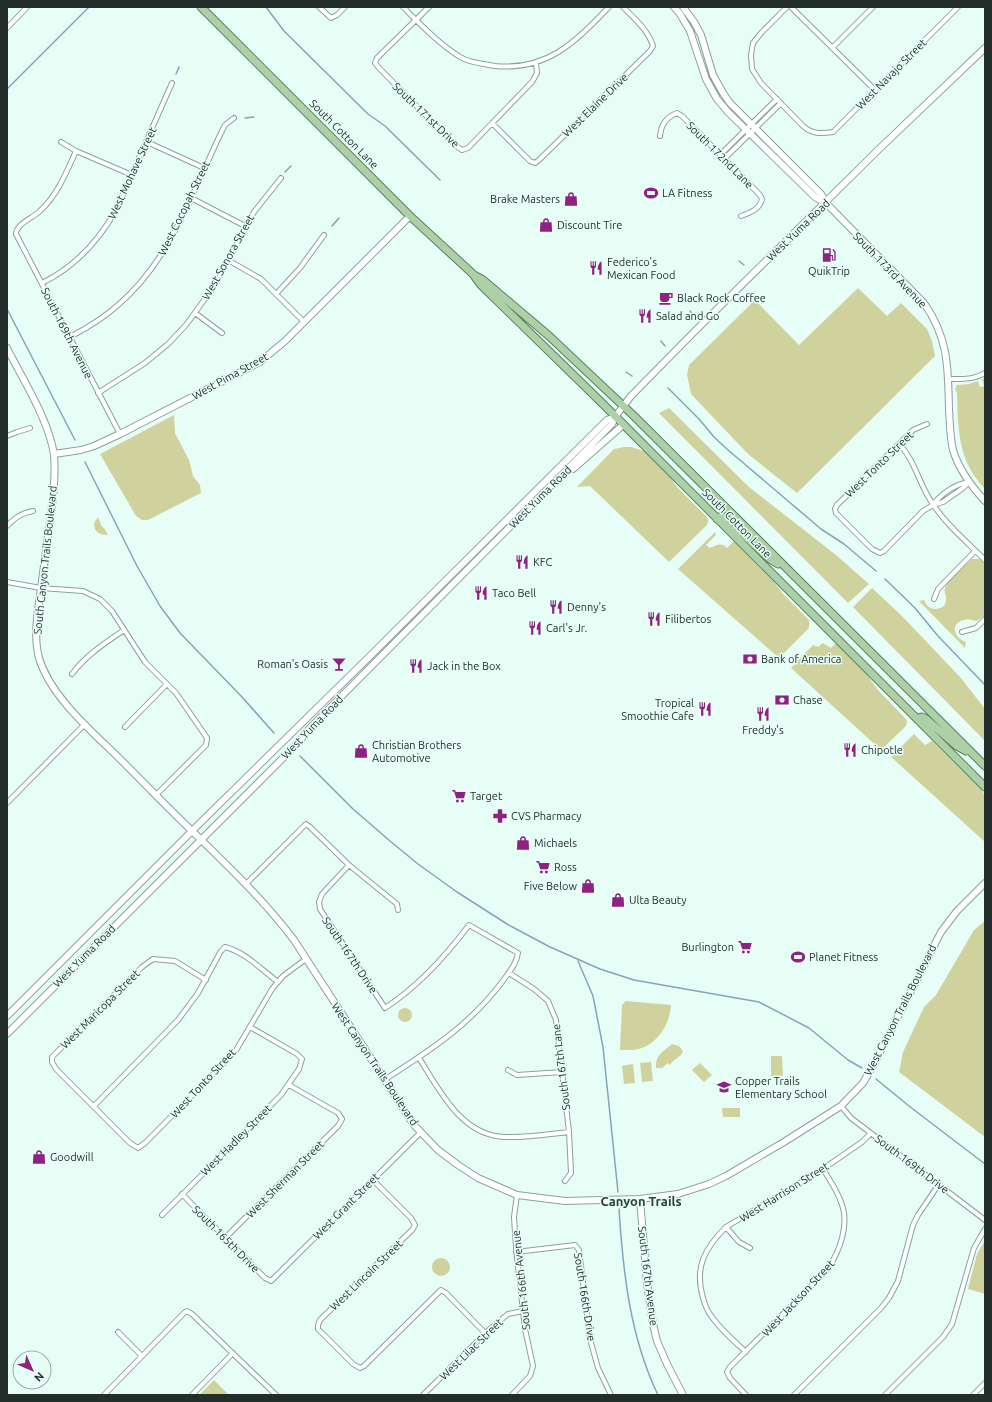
<svg xmlns="http://www.w3.org/2000/svg" width="992" height="1402" font-family="Ubuntu,sans-serif">
  <style>
    .green { fill: #d0d29e }
    .lines { fill: none; stroke-linecap: round; stroke-linejoin: round }
    .stream { stroke: #84a5b7; stroke-width: 1.5 }
    .street-casing { stroke: #88a39a; stroke-width: 6 }
    .secondary-casing { stroke: #88a39a; stroke-width: 8 }
    .primary-casing { stroke: #5a8258; stroke-width: 9 }
    .street { stroke: #fff; stroke-width: 4 }
    .secondary { stroke: #fff; stroke-width: 6 }
    .primary { stroke: #add0a9; stroke-width: 7 }
    .labels { text-anchor: middle; dominant-baseline: central; stroke-width: 3; stroke-linejoin: round; paint-order: stroke }
    .street-label { font-size: 11px; fill: #232e2a; stroke: #e7fef7 }
    .poi-label { font-size: 11px; fill: #232e2a; stroke: #e7fef7; text-anchor: start }
    .quarter-label { font-size: 13px; font-weight: bold; fill: #294139; stroke: #e7fef7 }
  </style>
  <rect width="100%" height="100%" fill="#e7fef7"/>
  <path class="green" d="M858 288 887 316 901 303 927 329 932 341 935 356 797 493 748 454 691 394 687 375 689 365 755 300 799 345Z
    M985 378V489C958 461 958 430 957 393L955 389 957 385 969 384 978 381 980 387 984 386 982 379Z
    M669 408 749 487 836 555 869 584 848 603 659 413Z
    M174 415 175 433 189 460 193 476 200 485 201 493 148 520H142L136 516 100 454Z
    M624 447H631L644 451 669 475 677 487 707 517 708 521 707 525 669 562 590 486 577 487 614 449Z
    M98 517 102 527 104 528 108 535C99 535 94 532 94 523Z
    M715 532 716 535 706 545 710 548C717 545 721 542 727 548L734 541 774 582 783 594 809 620V628L779 658 678 569Z
    M972 559H980L985 564V615L977 621C972 621 969 618 964 620 950 623 953 638 966 642L965 648 919 601 924 600C928 610 936 611 944 606 949 596 943 594 945 588 948 579 965 566 972 559Z
    M872 588 902 616 961 678 985 709V741L853 607Z
    M823 643 831 648 836 643 868 676 878 690 906 719 907 722 906 726 881 750 791 668 813 645 818 647Z
    M914 734 925 745 932 741 980 788 985 795V842L891 757Z
    M985 921V1137L899 1072 903 1052 924 1007 936 995 974 930Z
    M626 1001 671 1005C670 1026 655 1048 633 1050 629 1050 624 1050 620 1050L622 1005Z
    M398 1015a7 7 0 1 1 14 0a7 7 0 1 1-14 0Z
    M672 1044 679 1046 683 1051 681 1055 672 1062 670 1065 668 1063 662 1068H656C655 1055 663 1052 672 1044Z
    M771 1056H782L783 1076H771Z
    M651 1062 653 1081 642 1082 640 1063Z
    M700 1063 712 1075 704 1082 692 1070Z
    M633 1064 635 1083 624 1084 622 1066Z
    M722 1108H740V1117H723Z
    M985 1240V1294L968 1289 977 1254Z
    M432 1267a9 9 0 1 1 18 0a9 9 0 1 1-18 0Z
    M214 1380 229 1395H199Z"/>
  <g class="lines">
    <path class="stream" d="M266 7 284 31 368 114 385 126 440 180
      M176 74 179 67
      M7 89 89 7
      M245 118 254 117
      M285 172 291 166
      M332 226 339 218
      M739 261 744 265
      M7 309 75 440
      M690 311 695 317
      M661 341 665 346
      M626 372 632 376
      M668 388 699 419 714 437 728 450 821 529 844 544 876 571
      M85 462 137 566 160 606 180 633 242 697 274 733
      M885 579 915 608 938 636 985 685
      M300 756 353 809 390 841 418 864 457 892 507 924 550 947 600 969 634 980 759 1002 809 1028 848 1060 862 1068
      M578 961 593 996 603 1047 618 1192
      M876 1079 909 1106 985 1164
      M619 1209C623 1272 630 1337 658 1395"/>
    <defs>
      <path id="street" d="M319 7 331 18 337 15 345 7
        M403 7C421 25 438 43 460 57 470 63 484 64 495 66 548 71 575 42 609 7
        M429 7 377 58 375 63 379 68 456 146 462 150 468 148 532 82 537 73 536 63
        M787 7 762 32 753 43 751 55 752 69 761 83 803 126C812 134 820 134 833 132L958 7
        M791 7 875 90
        M7 28 27 7
        M832 48 873 7
        M492 123 530 161 535 163 539 160 650 51 653 46C648 30 635 19 623 7
        M660 136C661 125 666 117 677 113L682 116 760 195 762 199C760 209 750 213 741 216
        M61 142 76 151 132 175
        M147 142 204 168
        M76 151C66 173 58 194 40 211 33 218 16 224 16 234L120 434
        M720 155 777 99
        M724 159 781 103
        M191 198 245 226
        M228 260 261 279 304 322
        M42 283C75 267 98 242 116 210L172 83
        M276 294 300 268 324 235
        M195 313 222 333
        M70 337C87 328 104 318 118 305 170 261 192 193 221 133L225 125 234 118
        M948 379C962 379 973 380 985 373
        M98 393 145 363 168 344 186 325 215 285 254 212 281 178
        M927 424 913 430 837 505 835 509 836 513 872 549 880 553 884 551 923 511 933 505 943 502 963 488 969 482
        M7 436 17 432 30 428
        M899 444C914 459 918 480 929 498 943 522 966 541 985 560
        M933 504C942 494 955 484 969 482
        M7 526C15 518 21 513 33 511
        M7 582 41 588 83 591 100 599 112 611 145 662 176 693 207 738 206 745 156 795
        M934 599 938 589 975 551
        M962 632 976 628 985 619
        M72 674C86 655 105 643 124 630
        M125 727 167 684
        M7 803 85 724
        M349 865 322 894 319 902 320 909 385 1008C419 986 445 957 469 925L518 953C516 965 509 972 502 982 469 1026 429 1051 384 1080
        M246 884 306 824 310 827 349 865 397 904 398 910
        M509 973 534 989 548 1001 556 1020 569 1132 571 1173 565 1181
        M206 980 175 961 153 959 142 967 52 1057V1062L56 1069 130 1143 138 1148 145 1143 235 1052 272 989 283 976 306 959
        M419 1058C439 1089 461 1136 505 1137 525 1138 549 1134 569 1132
        M508 1070 517 1075 562 1072
        M94 1106 178 1020 198 993 221 951 225 947C245 952 262 970 278 982
        M841 1106 851 1118 985 1220
        M372 1179 411 1218 415 1225 412 1230 320 1320 318 1325V1329L353 1364 360 1368 364 1366 441 1290 446 1293 485 1333
        M182 1194 265 1278 271 1281 421 1132
        M162 1215 281 1095 299 1069 302 1059 297 1054 250 1027
        M726 1227 739 1242 750 1248
        M226 1237 338 1126 342 1119 338 1113 289 1085
        M516 1252 575 1245 579 1250 590 1339 598 1368 611 1395
        M118 1332 142 1356
        M746 1352C734 1341 721 1330 712 1317 707 1311 705 1305 703 1298 694 1267 705 1248 726 1227L823 1169 862 1142 871 1133
        M104 1395 184 1313 187 1311 192 1314 276 1395
        M192 1395 233 1353
        M423 1395 491 1328 508 1314 523 1311
        M512 1395 530 1376 533 1366 525 1329 516 1248 514 1217 517 1195
        M746 1395 730 1378 727 1372 730 1367 827 1270C840 1251 850 1224 841 1202 837 1190 829 1179 823 1169
        M794 1395 881 1308 889 1298 898 1281 913 1225 918 1215 939 1184
        M885 1395 943 1337 952 1324 974 1248 985 1229
        M973 1395 985 1383"/>
      <path id="secondary" d="M674 7 680 14 690 31 706 79 717 99 728 112 815 197 826 203
        M683 7 694 22 701 35 713 75 723 93 730 103 821 194 826 203 924 303C949 339 948 368 949 410 950 424 950 437 953 450 959 470 971 486 985 501
        M7 348C23 380 49 420 54 455 56 476 53 500 50 521 47 544 44 566 41 588 38 611 33 635 39 658 51 698 94 733 123 762 145 784 167 807 190 829 227 865 263 899 294 940L414 1125 438 1150 458 1165 478 1178 517 1195 565 1201 640 1199 678 1194 709 1184 726 1176 784 1142 841 1106 863 1083 875 1062 941 932 957 911 985 883
        M54 454 81 450 94 446 120 434 260 362 285 341 410 216
        M569 468 573 469 623 425
        M7 1016 198 825 371 655 607 420 615 417
        M7 1034 300 741 306 732 612 424 615 417 631 396 693 333 877 151 985 48
        M640 1199 647 1283 653 1324 657 1341 667 1364 683 1395"/>
      <path id="primary" d="M201 7 410 216 473 274 481 285 602 403 985 787
        M474 275 483 280 548 335 635 417 985 766
        M717 519 719 517H724L770 559 778 564
        M917 719 922 717 926 719 957 746 966 751"/>
    </defs>
    <use href="#street" class="street-casing"/>
    <use href="#secondary" class="secondary-casing"/>
    <use href="#primary" class="primary-casing"/>
    <use href="#street" class="street"/>
    <use href="#secondary" class="secondary"/>
    <use href="#primary" class="primary"/>
  </g>
  <defs>
    <symbol id="stadium-bare" viewBox="-9 -9 18 18"><path d="M0-5a6.5 5 0 1 0 0 10a6.5 5 0 1 0 0-10ZM-3.5-1.8h7v3.6h-7Z" fill="#8f2183" stroke="#e7fef7" stroke-width="2.5" paint-order="stroke"/></symbol>
    <symbol id="shop-bare" viewBox="-9 -9 18 18"><path d="M-5-2.5h2.3a2.7 3.5 0 0 1 5.4 0H5L5.5 6h-11ZM-1.5-2.5h3a1.5 2.3 0 0 0-3 0Z" fill="#8f2183" stroke="#e7fef7" stroke-width="2.5" paint-order="stroke"/></symbol>
    <symbol id="fuel-bare" viewBox="-9 -9 18 18"><path d="M-5.5-6h7V0h2V4h1.3V-2.5L3-4.5l.8-.8L6-3V5H2.5V1h-1V6h-7ZM-4.2-4.7v3.2H.2V-4.7Z" fill="#8f2183" stroke="#e7fef7" stroke-width="2.5" paint-order="stroke"/></symbol>
    <symbol id="restaurant-bare" viewBox="-9 -9 18 18"><path d="M-5-6h1v4h1v-4h1v4h1v-4h1v5L-1.5 .5V6h-2V.5L-5-1ZM5-6V6H3V1.5H1.5Q1.5-4 5-6Z" fill="#8f2183" stroke="#e7fef7" stroke-width="2.5" paint-order="stroke"/></symbol>
    <symbol id="cafe-bare" viewBox="-9 -9 18 18"><path d="M-5.5-4.5H6V0H3Q3 3.5 0 3.5H-2.5Q-5.5 3.5-5.5 0ZM3-3.2v2h1.7v-2ZM-6 4.5H4V6H-6Z" fill="#8f2183" stroke="#e7fef7" stroke-width="2.5" paint-order="stroke"/></symbol>
    <symbol id="bank-bare" viewBox="-9 -9 18 18"><path d="M-6-4H6V4H-6ZM0-2.3a2.3 2.3 0 1 0 0 4.6a2.3 2.3 0 1 0 0-4.6Z" fill="#8f2183" stroke="#e7fef7" stroke-width="2.5" paint-order="stroke"/></symbol>
    <symbol id="bar-bare" viewBox="-9 -9 18 18"><path d="M-6-5H6L.8 .8V4.5H3.5V6h-7V4.5H-.8V.8Z" fill="#8f2183" stroke="#e7fef7" stroke-width="2.5" paint-order="stroke"/></symbol>
    <symbol id="supermarket-bare" viewBox="-9 -9 18 18"><path d="M-6-5.5h2.5l.6 2H6L4.5 2H-2.5L-4.4-4H-6ZM-1.5 3.2a1.3 1.3 0 1 0 .1 0ZM3 3.2a1.3 1.3 0 1 0 .1 0Z" fill="#8f2183" stroke="#e7fef7" stroke-width="2.5" paint-order="stroke"/></symbol>
    <symbol id="pharmacy-bare" viewBox="-9 -9 18 18"><path d="M-2-6h4v4h4v4h-4v4h-4v-4h-4v-4h4Z" fill="#8f2183" stroke="#e7fef7" stroke-width="2.5" paint-order="stroke"/></symbol>
    <symbol id="school-bare" viewBox="-9 -9 18 18"><path d="M0-5L7-2L0 1L-7-2ZM-4 1L0 2.5L4 1V4Q0 6-4 4Z" fill="#8f2183" stroke="#e7fef7" stroke-width="2.5" paint-order="stroke"/></symbol>
  </defs>
  <g fill-rule="evenodd">
    <use href="#stadium-bare" x="641" y="183" width="20" height="20"/>
    <use href="#shop-bare" x="561" y="189" width="20" height="20"/>
    <use href="#shop-bare" x="536" y="215" width="20" height="20"/>
    <use href="#fuel-bare" x="819" y="245" width="20" height="20"/>
    <use href="#restaurant-bare" x="586" y="258" width="20" height="20"/>
    <use href="#cafe-bare" x="656" y="288" width="20" height="20"/>
    <use href="#restaurant-bare" x="635" y="306" width="20" height="20"/>
    <use href="#restaurant-bare" x="512" y="552" width="20" height="20"/>
    <use href="#restaurant-bare" x="471" y="583" width="20" height="20"/>
    <use href="#restaurant-bare" x="546" y="597" width="20" height="20"/>
    <use href="#restaurant-bare" x="644" y="609" width="20" height="20"/>
    <use href="#restaurant-bare" x="525" y="618" width="20" height="20"/>
    <use href="#bank-bare" x="740" y="649" width="20" height="20"/>
    <use href="#bar-bare" x="329" y="654" width="20" height="20"/>
    <use href="#restaurant-bare" x="406" y="656" width="20" height="20"/>
    <use href="#bank-bare" x="772" y="690" width="20" height="20"/>
    <use href="#restaurant-bare" x="695" y="699" width="20" height="20"/>
    <use href="#restaurant-bare" x="753" y="704" width="20" height="20"/>
    <use href="#restaurant-bare" x="840" y="740" width="20" height="20"/>
    <use href="#shop-bare" x="351" y="741" width="20" height="20"/>
    <use href="#supermarket-bare" x="449" y="786" width="20" height="20"/>
    <use href="#pharmacy-bare" x="490" y="806" width="20" height="20"/>
    <use href="#shop-bare" x="513" y="833" width="20" height="20"/>
    <use href="#supermarket-bare" x="533" y="857" width="20" height="20"/>
    <use href="#shop-bare" x="578" y="876" width="20" height="20"/>
    <use href="#shop-bare" x="608" y="890" width="20" height="20"/>
    <use href="#supermarket-bare" x="735" y="937" width="20" height="20"/>
    <use href="#stadium-bare" x="788" y="947" width="20" height="20"/>
    <use href="#school-bare" x="714" y="1077" width="20" height="20"/>
    <use href="#shop-bare" x="29" y="1147" width="20" height="20"/>
  </g>
  <g class="labels">
    <g class="street-label">
      <text transform="translate(891 74) rotate(-45)">West Navajo Street</text>
      <text transform="translate(595 105) rotate(-44)">West Elaine Drive</text>
      <text transform="translate(426 115) rotate(44)">South 171st Drive</text>
      <text transform="translate(344 134) rotate(45)">South Cotton Lane</text>
      <text transform="translate(720 155) rotate(45)">South 172nd Lane</text>
      <text transform="translate(132 173) rotate(-65)">West Mohave Street</text>
      <text transform="translate(184 208) rotate(-64)">West Cocopah Street</text>
      <text transform="translate(798 230) rotate(-44)">West Yuma Road</text>
      <text transform="translate(228 257) rotate(-61)">West Sonora Street</text>
      <text transform="translate(890 270) rotate(46)">South 173rd Avenue</text>
      <text transform="translate(67 333) rotate(63)">South 169th Avenue</text>
      <text transform="translate(230 376) rotate(-29)">West Pima Street</text>
      <text transform="translate(879 464) rotate(-44)">West Tonto Street</text>
      <text transform="translate(540 497) rotate(-45)">West Yuma Road</text>
      <text transform="translate(737 523) rotate(45)">South Cotton Lane</text>
      <text transform="translate(45 560) rotate(-84)">South Canyon Trails Boulevard</text>
      <text transform="translate(312 727) rotate(-46)">West Yuma Road</text>
      <text transform="translate(350 955) rotate(56)">South 167th Drive</text>
      <text transform="translate(84 956) rotate(-45)">West Yuma Road</text>
      <text transform="translate(100 1009) rotate(-45)">West Maricopa Street</text>
      <text transform="translate(900 1010) rotate(-63)">West Canyon Trails Boulevard</text>
      <text transform="translate(375 1064) rotate(56)">West Canyon Trails Boulevard</text>
      <text transform="translate(561 1067) rotate(-97)">South 167th Lane</text>
      <text transform="translate(203 1083) rotate(-47)">West Tonto Street</text>
      <text transform="translate(236 1140) rotate(-45)">West Hadley Street</text>
      <text transform="translate(912 1164) rotate(37)">South 169th Drive</text>
      <text transform="translate(285 1179) rotate(-45)">West Sherman Street</text>
      <text transform="translate(784 1192) rotate(-32)">West Harrison Street</text>
      <text transform="translate(346 1206) rotate(-45)">West Grant Street</text>
      <text transform="translate(226 1239) rotate(45)">South 165th Drive</text>
      <text transform="translate(366 1275) rotate(-44)">West Lincoln Street</text>
      <text transform="translate(648 1276) rotate(83)">South 167th Avenue</text>
      <text transform="translate(521 1280) rotate(-96)">South 166th Avenue</text>
      <text transform="translate(585 1297) rotate(81)">South 166th Drive</text>
      <text transform="translate(798 1298) rotate(-47)">West Jackson Street</text>
      <text transform="translate(471 1349) rotate(-44)">West Lilac Street</text>
    </g>
    <g class="poi-label">
      <text x="662" y="193">LA Fitness</text>
      <text x="560" y="199" text-anchor="end">Brake Masters</text>
      <text x="557" y="225">Discount Tire</text>
      <text x="607" y="262">Federico's<tspan x="607" dy="13">Mexican Food</tspan></text>
      <text x="829" y="271" text-anchor="middle">QuikTrip</text>
      <text x="677" y="298">Black Rock Coffee</text>
      <text x="656" y="316">Salad and Go</text>
      <text x="533" y="562">KFC</text>
      <text x="492" y="593">Taco Bell</text>
      <text x="567" y="607">Denny's</text>
      <text x="665" y="619">Filibertos</text>
      <text x="546" y="628">Carl's Jr.</text>
      <text x="761" y="659">Bank of America</text>
      <text x="328" y="664" text-anchor="end">Roman's Oasis</text>
      <text x="427" y="666">Jack in the Box</text>
      <text x="793" y="700">Chase</text>
      <text x="694" y="703" text-anchor="end">Tropical<tspan x="694" dy="13">Smoothie Cafe</tspan></text>
      <text x="763" y="730" text-anchor="middle">Freddy's</text>
      <text x="372" y="745">Christian Brothers<tspan x="372" dy="13">Automotive</tspan></text>
      <text x="861" y="750">Chipotle</text>
      <text x="470" y="796">Target</text>
      <text x="511" y="816">CVS Pharmacy</text>
      <text x="534" y="843">Michaels</text>
      <text x="554" y="867">Ross</text>
      <text x="577" y="886" text-anchor="end">Five Below</text>
      <text x="629" y="900">Ulta Beauty</text>
      <text x="734" y="947" text-anchor="end">Burlington</text>
      <text x="809" y="957">Planet Fitness</text>
      <text x="735" y="1081">Copper Trails<tspan x="735" dy="13">Elementary School</tspan></text>
      <text x="50" y="1157">Goodwill</text>
    </g>
    <g class="quarter-label">
      <text x="641" y="1201">Canyon Trails</text>
    </g>
  </g>
  <rect width="992" height="1402" fill="none" stroke="#232e2a" stroke-width="16"/>
  <g transform="translate(32 1370) rotate(135)"><circle r="19" fill="#e7fef7" stroke="#99aba5"/>
  <path d="M0-3L7 15L0 10L-7 15Z" fill="#8f2183"/>
  <text y="-6" font-size="11" font-weight="bold" text-anchor="middle" fill="#232e2a">N</text>
  </g>
</svg>
